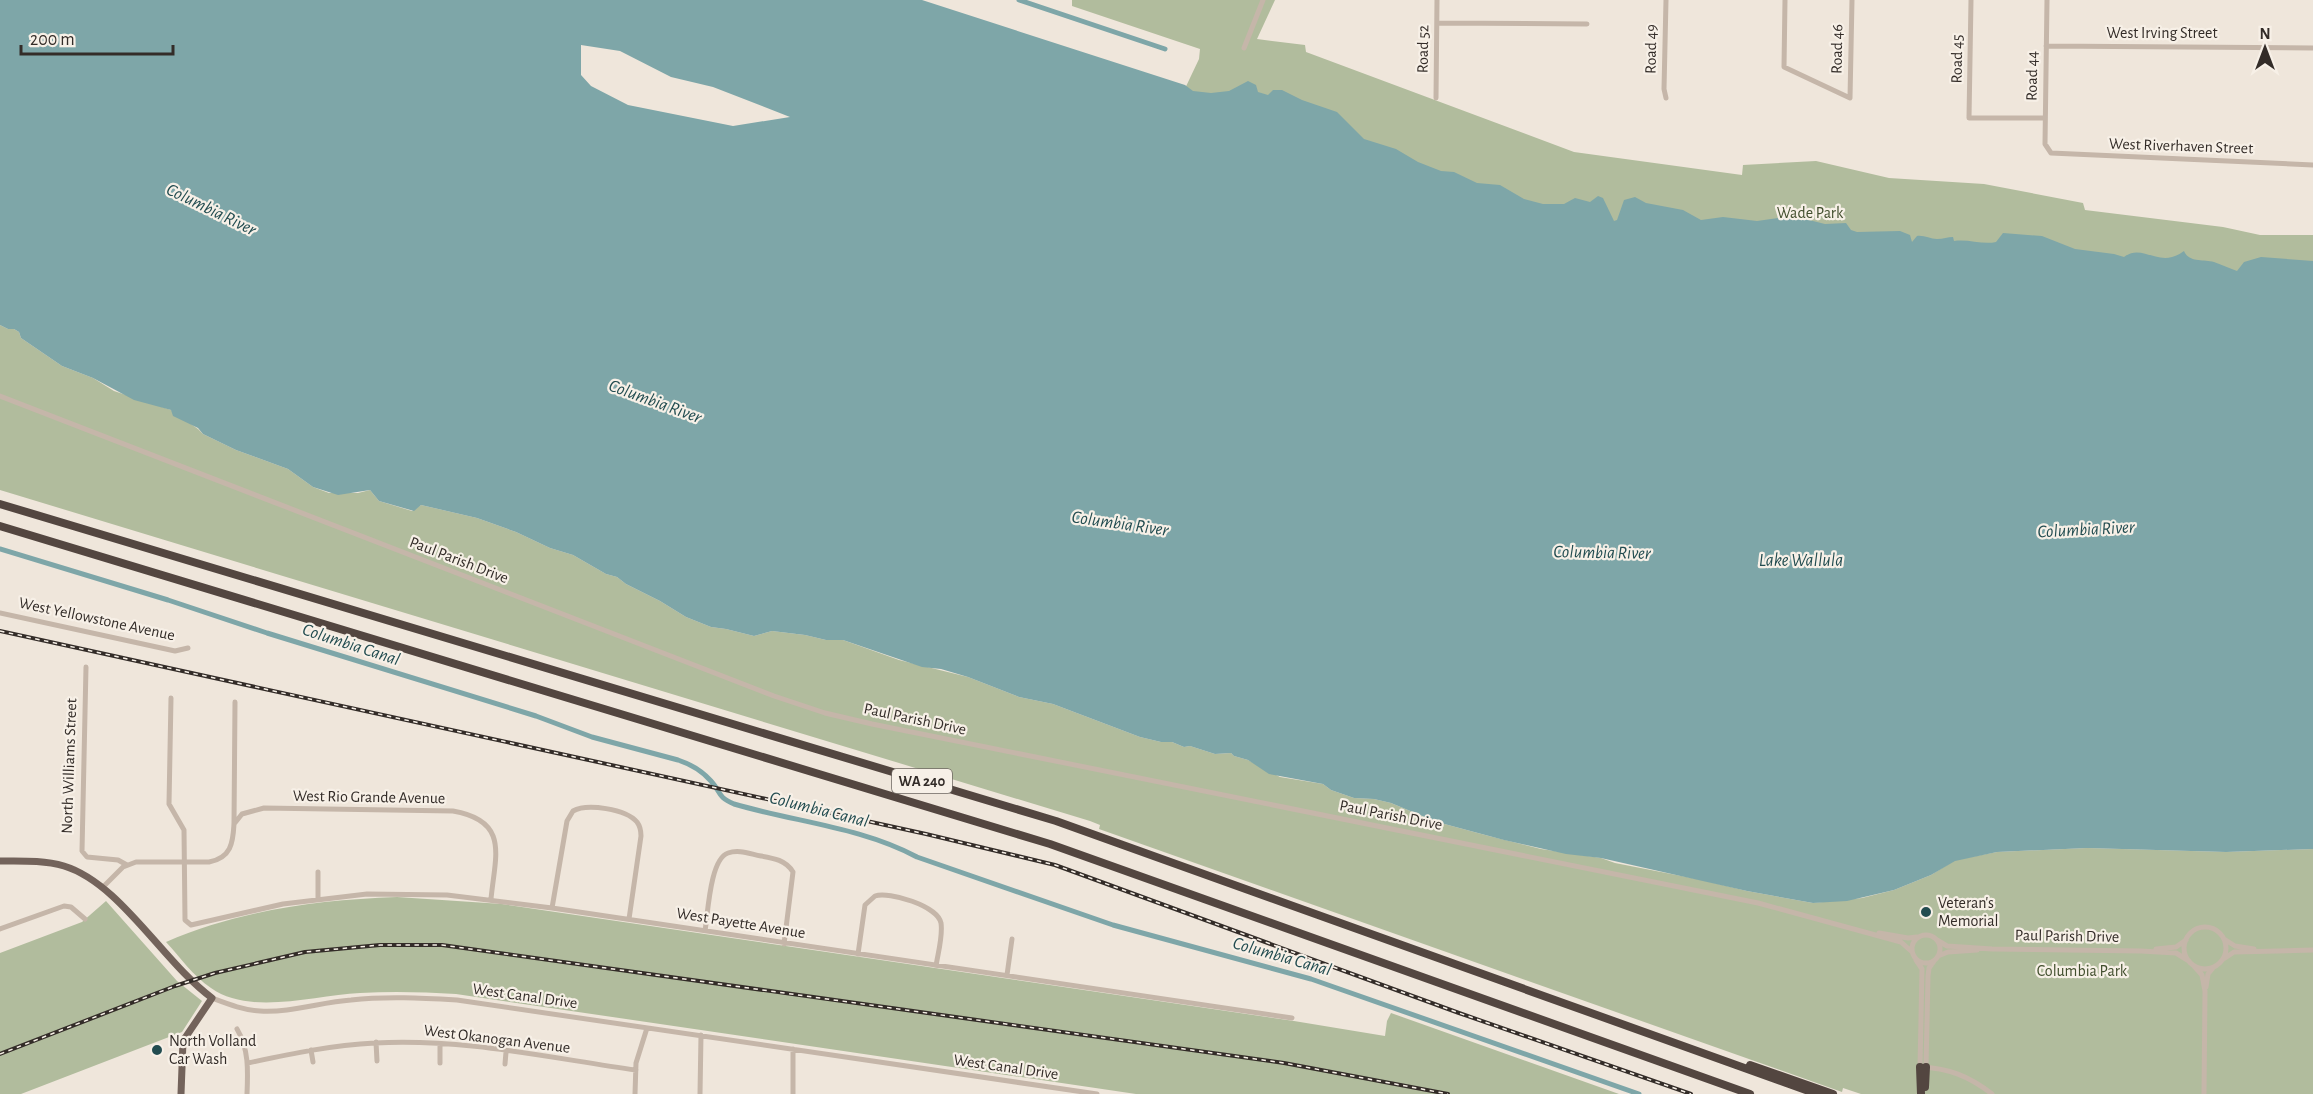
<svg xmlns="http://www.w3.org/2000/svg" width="2313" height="1094" font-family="'Alegreya Sans',sans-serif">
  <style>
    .green { fill: #b1bc9d }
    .water { fill: #7ea6a8; fill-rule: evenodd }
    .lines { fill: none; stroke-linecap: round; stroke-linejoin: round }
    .canal { stroke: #7ea6a8; stroke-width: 5 }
    .minor { stroke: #c5b6a9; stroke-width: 5 }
    .major { stroke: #73635b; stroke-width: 7 }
    .highway { stroke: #534640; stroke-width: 8 }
    .rail-casing { stroke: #332c28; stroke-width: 4 }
    .rail { stroke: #f7f0e7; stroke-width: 1.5; stroke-dasharray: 4.5; stroke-linecap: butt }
    .poi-dot { fill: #224c50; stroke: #f7f0e7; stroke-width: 2 }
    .labels { text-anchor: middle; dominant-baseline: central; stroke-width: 4.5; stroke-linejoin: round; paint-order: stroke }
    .shield { fill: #f7f0e7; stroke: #6e6761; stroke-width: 1.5 }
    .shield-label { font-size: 15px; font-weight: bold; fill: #332c28 }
    .street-label { font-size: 16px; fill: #332c28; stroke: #f7f0e7 }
    .park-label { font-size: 16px; fill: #424f2e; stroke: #f7f0e7 }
    .poi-label { font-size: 16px; fill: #332c28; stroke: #f7f0e7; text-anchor: start }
    .water-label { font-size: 18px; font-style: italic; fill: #224c50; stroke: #f7f0e7 }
  </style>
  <rect width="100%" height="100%" fill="#efe6db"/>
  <path class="green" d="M1072 0H1275L1257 39 1305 45 1306 52 1574 152 1742 175 1743 165 1816 161 1889 178 1984 184 2083 203 2085 210 2223 227 2260 235H2313V284L1676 246 1181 97 1199 59 1200 49 1072 6Z
    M0 325 8 329H14L19 332 21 338 62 366 93 378 114 391 171 410 198 429 203 434 236 450 288 469 313 487 329 493H358L370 490 379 501 412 511 421 505 477 518 516 532 550 548 573 555 606 574 617 577 626 584 660 601 686 617 711 627 726 629 754 636 772 631 805 635 826 640H843L899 660 968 677 1019 697 1053 704 1140 737 1161 742H1172L1184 747 1190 746 1215 754 1231 753 1234 756 1248 760 1280 777 1323 784 1331 790 1354 798 1374 799 1391 803 1437 822 1489 836 1541 849 1601 858 1615 863 1702 880 1747 891 1813 903 1862 898 1894 890 1931 875 1955 860 1997 852 2087 848 2226 852 2313 849V1094H1861L1843 1088 1842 1092 1099 829 1100 825 1090 821 0 490Z
    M397 897 502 904 1294 1021 1385 1036 1387 1021 1391 1013 1619 1094H1136L456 994C424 992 392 991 360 993 315 995 250 1016 211 988 193 976 180 957 166 942 240 910 317 900 397 897Z
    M106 901 177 981 202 1001 182 1032 21 1094H0V953L82 922Z"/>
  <path class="water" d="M0 0H922L1185 85 1193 91 1211 93 1229 91 1248 81 1256 85 1258 92 1268 95 1273 90H1282L1302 100 1337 112 1364 139 1396 149 1418 162 1441 171 1454 172 1477 183 1500 185 1524 199 1543 204H1564L1575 198 1590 202 1598 196 1603 198 1614 221 1617 220 1624 200 1635 197 1646 203 1683 210 1701 220 1723 217 1757 221 1793 216 1825 224 1846 223 1851 230 1857 232 1900 231 1910 235 1912 242 1917 236C1924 235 1930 239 1937 239 1943 239 1948 237 1953 237L1954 241C1969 239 1983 245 1996 242L2003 233 2042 236 2075 249 2114 254 2124 257C2143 242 2159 270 2184 251 2189 263 2203 259 2214 262 2222 265 2229 268 2237 271L2244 262 2261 257 2313 261V849L2226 852 2087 848 1997 852 1955 861 1931 875 1894 890 1847 901 1813 903 1747 891 1601 858 1566 854 1504 840 1437 822 1391 803 1374 799 1354 798 1331 790 1323 784 1269 774 1248 760 1234 756 1231 753 1215 754 1190 746 1184 747 1172 742H1161L1140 737 1053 704 1019 697 968 677 941 669 922 667 843 640H826L805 635 772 631 754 636 726 629 711 627 686 617 660 601 626 584 617 577 606 574 573 555 550 548 516 532 477 518 421 505 414 511 379 501 370 490 338 495 313 487 288 469 236 450 203 434 198 428 173 416 171 410 134 400 93 378 62 366 21 338 19 332 14 329H8L0 325ZM581 45 620 51 671 77 713 87 790 117 733 126 628 105 591 86 581 75Z"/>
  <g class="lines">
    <path class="canal" d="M1019 0 1165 49
      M0 549 168 600 267 633 536 716 592 737 678 760C690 764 702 771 711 781 721 792 717 797 734 804 795 822 861 827 917 857L1113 925 1311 979 1639 1094"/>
    <path class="minor" d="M1666 0 1664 89 1666 98
      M1785 0 1784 67 1850 98 1852 0
      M1971 0 1969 118H2045
      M2047 0 2045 144 2051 153 2313 165
      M1437 23 1587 24
      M2046 46 2313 48
      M1244 48 1263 0
      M1436 98 1437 0
      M0 396 774 696 825 713 872 724 1758 903 1901 942 1911 951
      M0 613 175 651 188 648
      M86 667 82 851 87 857 118 860 127 865
      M171 698 169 804 184 830 185 920 191 925 283 904 367 894 447 895 552 908 1292 1018
      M234 824 242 814 264 808 453 811C510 821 495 856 491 899
      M103 887 123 867 136 862H209C231 858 233 843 234 824L235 702
      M318 899V872
      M552 908 567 821 573 811C587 803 626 809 637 822 640 826 641 831 641 836L629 919
      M2184 948a21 21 0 1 1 42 0a21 21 0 1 1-42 0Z
      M0 929 64 906 71 907 85 919
      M705 931C708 913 710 859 728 853 739 849 750 854 761 856 773 858 786 860 793 872L784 944
      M1879 933 1908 938 1917 937
      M1912 949a14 14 0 1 1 28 0a14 14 0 1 1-28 0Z
      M2224 939 2235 946 2254 949
      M1937 940 1947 946 1992 949 2141 951 2176 953 2189 961
      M2156 949 2176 947 2186 940
      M858 954 865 905 875 896C889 891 938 906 941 923 943 936 938 953 936 966
      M1938 956 1948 952 1977 950
      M2225 958 2234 952 2313 950
      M1916 960 1922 969 1920 1067C1948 1068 1969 1076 1992 1094
      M2194 966 2202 975 2205 991 2204 1094
      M1007 975 1012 939
      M2206 987 2208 974 2213 968
      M212 998C228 1004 243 1010 260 1011 290 1013 321 1002 351 1000 386 996 422 998 457 1000L1097 1094
      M237 1029C249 1049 248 1071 247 1094
      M376 1042 377 1061
      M311 1050 313 1062
      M248 1063C290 1054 332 1045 375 1043 462 1038 550 1058 636 1070
      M440 1063V1044
      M505 1064 506 1052
      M1926 1067 1928 976 1929 968 1934 961
      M635 1094 636 1063 647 1028
      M700 1094 701 1035
      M793 1094V1049"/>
    <path class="major" d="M0 861C22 861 44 860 64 866 120 883 163 962 212 998L183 1041 181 1094"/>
    <path class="highway" d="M0 504 1056 821 1817 1094
      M0 526 1050 844 1750 1094
      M1750 1065 1833 1094
      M1920 1067 1921 1094
      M1925 1087 1926 1067"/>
    <defs>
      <path id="rail" d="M0 631 926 834 1055 865 1459 1013 1691 1094
        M0 1054 175 986 215 973 305 952 380 945H442L1284 1063 1448 1094"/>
    </defs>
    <use href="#rail" class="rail-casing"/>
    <use href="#rail" class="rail"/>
  </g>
  <g class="poi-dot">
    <circle cx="1926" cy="912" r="6"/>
    <circle cx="157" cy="1050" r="6"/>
  </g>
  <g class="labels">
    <rect class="shield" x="892" y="769" width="60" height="24" rx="4.5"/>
    <g class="shield-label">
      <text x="922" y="781">WA 240</text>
    </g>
    <g class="street-label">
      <text x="2162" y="33">West Irving Street</text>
      <text transform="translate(1423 49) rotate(-89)">Road 52</text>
      <text transform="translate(1651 49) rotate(-89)">Road 49</text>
      <text transform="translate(1837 49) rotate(-89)">Road 46</text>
      <text transform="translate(1957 59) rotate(-89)">Road 45</text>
      <text transform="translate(2032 76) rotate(-89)">Road 44</text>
      <text transform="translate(2181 146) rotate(2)">West Riverhaven Street</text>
      <text transform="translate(459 560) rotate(21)">Paul Parish Drive</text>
      <text transform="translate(97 619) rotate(12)">West Yellowstone Avenue</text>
      <text transform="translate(915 719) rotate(12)">Paul Parish Drive</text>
      <text transform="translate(69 766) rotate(-88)">North Williams Street</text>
      <text transform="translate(369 797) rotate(1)">West Rio Grande Avenue</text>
      <text transform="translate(1391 815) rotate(11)">Paul Parish Drive</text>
      <text transform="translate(741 923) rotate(9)">West Payette Avenue</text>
      <text transform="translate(2067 936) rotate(1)">Paul Parish Drive</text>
      <text transform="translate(525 996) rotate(8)">West Canal Drive</text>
      <text transform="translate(497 1039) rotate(7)">West Okanogan Avenue</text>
      <text transform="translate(1006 1067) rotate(8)">West Canal Drive</text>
    </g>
    <g class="park-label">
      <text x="1810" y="213">Wade Park</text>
      <text x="2082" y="971">Columbia Park</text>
    </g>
    <g class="poi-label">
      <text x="1938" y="903">Veteran's<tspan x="1938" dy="18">Memorial</tspan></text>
      <text x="169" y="1041">North Volland<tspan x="169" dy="18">Car Wash</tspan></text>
    </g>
    <g class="water-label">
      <text transform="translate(211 210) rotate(26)">Columbia River</text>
      <text transform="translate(655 402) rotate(20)">Columbia River</text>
      <text transform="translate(1120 524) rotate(8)">Columbia River</text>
      <text transform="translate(2086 530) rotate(-3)">Columbia River</text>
      <text transform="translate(1602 553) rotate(1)">Columbia River</text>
      <text x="1801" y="561">Lake Wallula</text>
      <text transform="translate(351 645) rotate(18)">Columbia Canal</text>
      <text transform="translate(819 810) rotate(14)">Columbia Canal</text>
      <text transform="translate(1282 957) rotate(16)">Columbia Canal</text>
    </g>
  </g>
  <g transform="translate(2265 48)" stroke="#f7f0e7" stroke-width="4.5" paint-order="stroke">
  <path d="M0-4.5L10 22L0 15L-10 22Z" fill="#332c28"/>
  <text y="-9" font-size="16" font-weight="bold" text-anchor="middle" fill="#332c28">N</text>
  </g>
  <path d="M21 45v9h152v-9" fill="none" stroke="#332c28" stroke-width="3"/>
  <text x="30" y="45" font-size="18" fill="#332c28" stroke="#f7f0e7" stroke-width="4.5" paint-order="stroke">200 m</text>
</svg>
